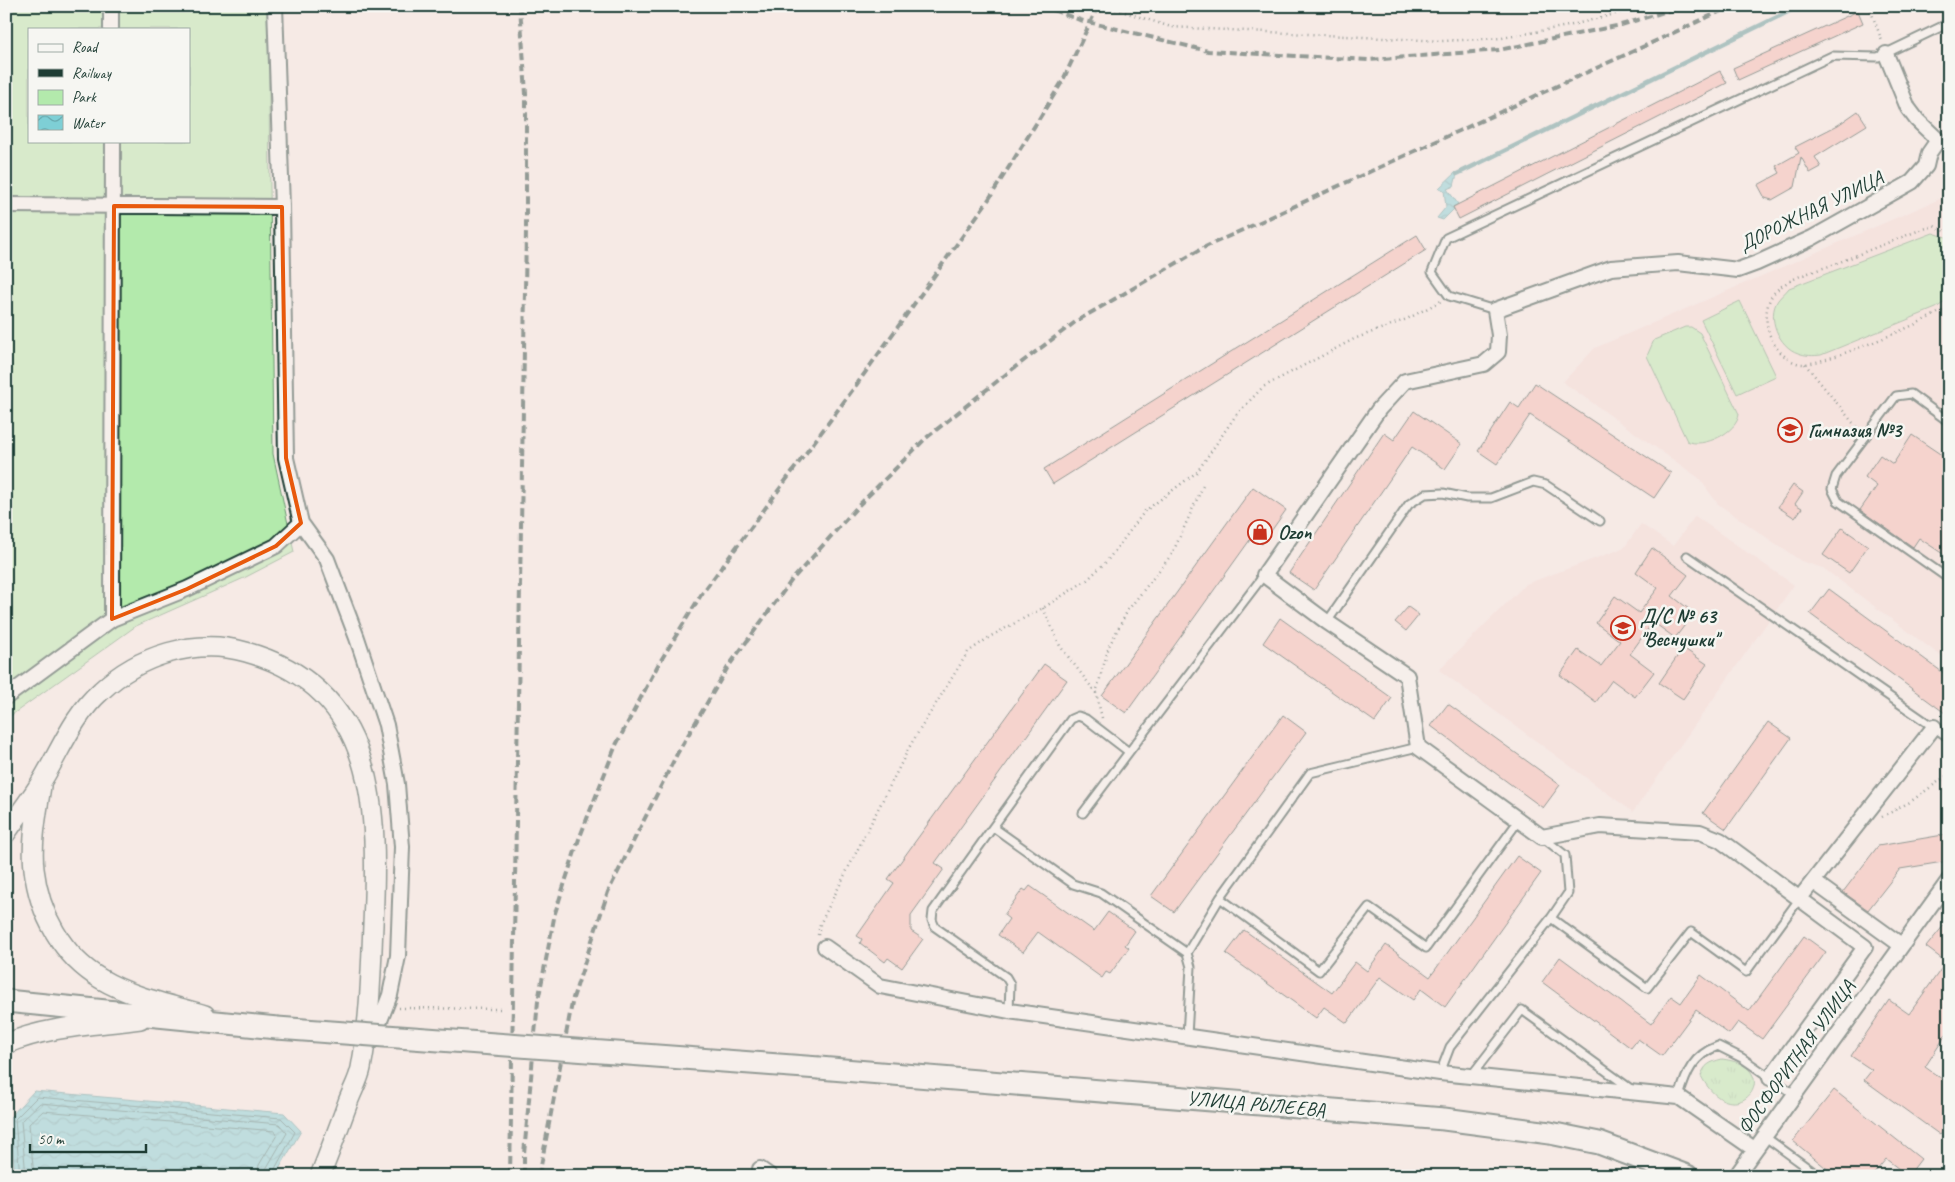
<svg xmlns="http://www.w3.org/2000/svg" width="1955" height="1182" font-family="Caveat,sans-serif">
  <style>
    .built { fill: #f4dbd5 }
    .grass { fill: url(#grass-tufts); stroke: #699470 }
    .green { fill: #b3eaac; stroke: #699470; fill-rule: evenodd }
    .water { fill: url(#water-waves); stroke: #589595 }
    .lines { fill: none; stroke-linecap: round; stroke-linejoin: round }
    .shore { stroke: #457774; stroke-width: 1 }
    .stream { stroke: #589595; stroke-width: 4.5 }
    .building { fill: #f3b8b0; stroke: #1f3d34 }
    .lane-casing { stroke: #1f3d34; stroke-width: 11 }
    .street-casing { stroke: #1f3d34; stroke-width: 18 }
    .secondary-casing { stroke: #1f3d34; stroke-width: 22 }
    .primary-casing { stroke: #1f3d34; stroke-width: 25 }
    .path { stroke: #1f3d34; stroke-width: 2.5; stroke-dasharray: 1 4; stroke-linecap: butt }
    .lane { stroke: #f6f6f2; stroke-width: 7 }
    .street { stroke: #f6f6f2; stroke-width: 14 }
    .secondary { stroke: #f6f6f2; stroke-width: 19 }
    .primary { stroke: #f6f6f2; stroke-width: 21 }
    .rail { stroke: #1f3d34; stroke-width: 4; stroke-dasharray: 8 4; stroke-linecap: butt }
    .primary-bridge-casing { stroke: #1f3d34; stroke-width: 25; stroke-linecap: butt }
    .primary-bridge { stroke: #f6f6f2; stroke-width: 21 }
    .marked { fill: none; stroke: #e8590c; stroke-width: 4; stroke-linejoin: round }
    .labels { text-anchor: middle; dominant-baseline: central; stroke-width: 5; stroke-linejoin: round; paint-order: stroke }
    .street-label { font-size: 20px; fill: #1f3d34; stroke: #f6f6f2 }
    .poi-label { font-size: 20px; font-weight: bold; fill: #1f3d34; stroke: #f6f6f2; text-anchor: start }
  </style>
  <defs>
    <pattern id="grass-tufts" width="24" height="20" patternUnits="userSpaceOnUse" patternTransform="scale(1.25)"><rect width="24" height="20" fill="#b3eaac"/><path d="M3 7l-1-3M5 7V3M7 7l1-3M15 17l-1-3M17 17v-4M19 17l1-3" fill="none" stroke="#9aca95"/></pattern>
    <pattern id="water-waves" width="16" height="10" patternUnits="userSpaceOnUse" patternTransform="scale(1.25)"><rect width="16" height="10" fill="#7ecfd5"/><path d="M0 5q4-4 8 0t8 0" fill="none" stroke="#67a9ae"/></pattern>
  </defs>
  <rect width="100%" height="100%" fill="#f5eae5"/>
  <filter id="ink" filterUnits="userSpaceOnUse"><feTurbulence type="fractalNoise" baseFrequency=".02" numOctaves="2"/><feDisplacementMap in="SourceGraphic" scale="10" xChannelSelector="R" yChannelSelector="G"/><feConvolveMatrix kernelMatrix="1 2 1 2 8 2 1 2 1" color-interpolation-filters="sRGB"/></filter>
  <g filter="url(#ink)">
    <path class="built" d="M1949 195V662L1823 568 1801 561 1718 504 1699 478 1563 382 1595 348Z
      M1695 516 1794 585 1633 812 1439 670 1526 584 1624 548 1641 524 1673 546Z"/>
    <path class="grass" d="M1722 1059C1790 1067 1735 1140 1701 1076 1704 1065 1710 1062 1722 1059Z"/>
    <path class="green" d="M6 6H268L273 454 294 552 244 578 136 626 6 719ZM29 29H189V141H29Z
      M1933 233 1949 238V299L1936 308 1821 355C1813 356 1806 356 1798 353 1779 347 1766 317 1778 300 1781 296 1786 292 1789 288Z
      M1740 301 1776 376 1737 394 1701 320Z
      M1685 327H1691L1700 333 1739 414C1738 432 1703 449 1687 441L1647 356 1654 340Z"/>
    <path class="water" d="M1456 172 1457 174 1454 186 1447 189 1458 204 1453 207 1454 209 1443 220 1437 218 1446 207 1444 190 1439 188Z
      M34 1091 284 1113 301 1131 275 1176H15L10 1117Z"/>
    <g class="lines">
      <path class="shore" d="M20 1176 15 1119 37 1097 281 1118 295 1132 271 1176
        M26 1176 21 1121 40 1103 279 1124 287 1133 266 1169 265 1176
        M34 1176 29 1124 43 1111 275 1131 277 1135 259 1165 257 1176"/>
      <path class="stream" d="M1457 174 1800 6"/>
    </g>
    <path class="building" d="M1858 11 1863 23 1738 80 1733 68Z
      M1720 71 1727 83 1459 219 1453 207Z
      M1858 111 1867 125 1815 157 1821 167 1810 173 1801 157 1795 187 1772 200 1765 198 1758 185 1780 173 1776 166 1799 153 1795 147 1838 125Z
      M1417 235 1426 250 1053 484 1044 469Z
      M1535 383 1671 473 1654 498 1530 415 1497 464 1478 451 1510 402 1519 408Z
      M1414 411 1462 444 1445 469 1412 447 1314 590 1289 573 1384 433 1394 440Z
      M1912 435 1949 460V558L1919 538 1913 547 1860 510 1877 486 1865 477 1880 455 1893 464Z
      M1793 485 1803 492 1795 504 1802 508 1795 518 1778 507Z
      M1253 487 1286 510 1262 544 1252 537 1126 713 1102 696Z
      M1842 528 1868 546 1849 573 1823 555Z
      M1652 548 1688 575 1672 596 1694 613 1675 638 1653 622 1630 654 1654 672 1635 697 1612 680 1596 702 1560 675 1578 650 1601 666 1620 641 1596 623 1615 596 1639 613 1658 588 1636 572Z
      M1829 589 1949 677V716L1810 614Z
      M1408 607 1419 615 1406 631 1395 622Z
      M1280 618 1392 698 1375 722 1263 643Z
      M1683 648 1707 664 1683 699 1659 683Z
      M1044 664 1067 680 935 863 944 869 911 915V931L923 939 902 968 888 958 885 962 860 943 862 939 857 936 894 883 888 879Z
      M1448 704 1560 785 1543 808 1431 726Z
      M1283 715 1306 732 1174 912 1151 896Z
      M1768 722 1791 738 1726 829 1703 813Z
      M1949 834V861L1900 869 1868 910 1843 892 1878 846Z
      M1517 856 1541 873 1445 1007 1421 989 1413 1000 1380 977 1347 1023 1324 1007 1316 1018 1226 954 1244 930 1332 993 1355 962 1367 971 1386 945 1430 977Z
      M1030 886 1094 931 1108 912 1135 931 1125 945 1129 948 1110 974 1106 972 1102 978 1038 932 1023 952 998 935 1009 919 1004 915 1023 889 1026 891Z
      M1949 919V1030L1925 1067 1949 1084V1125L1940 1135 1864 1080 1872 1070 1851 1056 1889 1000 1909 1014 1946 962 1926 947Z
      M1804 936 1826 952 1762 1039 1738 1022 1729 1034 1696 1010 1662 1056 1638 1039 1631 1048 1542 982 1560 957 1651 1024 1671 996 1681 1003 1701 975 1749 1011Z
      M1834 1090 1921 1159 1908 1176 1886 1159 1872 1176H1836L1793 1141Z"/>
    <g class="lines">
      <defs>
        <path id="lane" d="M1495 310 1449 296 1432 272 1446 238 1832 56 1878 57 1949 23
          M1949 422 1911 394 1896 396 1836 476 1832 489 1838 501 1949 579
          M1687 556 1949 738
          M1327 622 1409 504 1425 494 1443 493 1467 498H1491L1533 482 1546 485 1600 521
          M1083 813 1129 752
          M993 827 1071 719 1078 716 1086 719 1129 752 1264 575
          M1542 837 1565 855 1568 893 1551 918
          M1220 898 1319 971 1369 907 1426 948 1519 820
          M1187 953 1220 898 1310 773 1418 747
          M1009 1011 1010 984 1006 977 935 927 932 920 933 911 993 827 1073 884 1101 893 1187 953 1191 967 1187 1036
          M1440 1073 1450 1047 1551 918 1647 988 1691 932 1746 972 1800 898
          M1471 1076 1522 1010 1631 1089
          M1679 1097C1686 1073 1693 1055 1718 1046L1742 1058 1794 1094
          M1764 1136 1819 1176"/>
        <path id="street" d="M111 6V29
          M275 6 282 207 286 458 301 523 327 559 357 638 386 725 397 784 402 847 398 956 390 995 372 1041
          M6 205 282 207
          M112 619 113 141
          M6 697 112 619 187 589 276 546 301 523
          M1814 882 1901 945
          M1800 898 1934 727
          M825 947 880 986 1009 1011 1440 1073 1679 1097 1754 1149
          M1770 1078 1865 947 1720 840 1700 832 1600 826 1542 837 1418 747 1407 676 1327 622 1264 575 1379 409 1405 381 1484 364 1498 352 1499 335 1495 310 1611 268 1678 263 1738 270 1757 263 1812 238 1912 182 1926 166 1929 153 1938 140 1917 120 1908 108 1886 54
          M760 1169 770 1176
          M1736 1176 1949 880"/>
        <path id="secondary" d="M41 786C37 813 31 842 34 869 39 913 62 956 101 979 131 997 171 1005 205 1015
          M6 833C18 815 32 798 43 779 61 749 74 715 101 691 138 656 195 637 246 652 379 689 378 811 373 925 371 972 370 1021 361 1068 359 1079 352 1091 348 1102 339 1127 330 1151 320 1176
          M6 1044C47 1026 96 1025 140 1019"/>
        <path id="primary" d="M6 1001 277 1028
          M819 1068 1444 1119 1550 1133 1599 1143 1687 1176"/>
      </defs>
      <use href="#lane" class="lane-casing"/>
      <use href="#street" class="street-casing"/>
      <use href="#secondary" class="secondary-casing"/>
      <use href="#primary" class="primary-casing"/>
      <path class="path" d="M1106 6 1171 27 1442 41 1502 38 1568 26 1646 6
        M1869 6 1882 41
        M1949 233 1934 226 1920 230C1892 241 1864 252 1835 264 1816 271 1788 277 1774 293 1765 304 1765 321 1769 333 1774 348 1788 364 1804 364 1825 364 1932 320 1949 306
        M1805 364 1858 429
        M1043 608 1060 646 1096 693
        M1102 718 1096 693 1109 646 1128 610 1172 554 1203 486
        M1882 817 1910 802 1949 774
        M818 935 820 924 911 744 968 652 991 636 1043 608 1087 580 1107 561 1145 511 1197 472 1236 415 1263 387 1354 339 1407 319 1441 301
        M399 1008 501 1009"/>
      <use href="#lane" class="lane"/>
      <use href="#street" class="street"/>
      <use href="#secondary" class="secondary"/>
      <use href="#primary" class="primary"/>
      <path class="rail" d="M1042 6 1080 20 1208 51 1369 60 1499 50 1621 25 1684 6
        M510 1176 526 231V94L520 6
        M524 1176V1154L538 1001 555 913 579 839 616 745 658 665 701 595 857 384 989 199 1062 82 1098 6
        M539 1176 573 998 608 892 677 754 728 667 791 581 858 506 926 438 1010 371 1078 320 1203 248 1732 6"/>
      <defs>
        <path id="primary-bridge" d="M277 1028 819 1068"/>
      </defs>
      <use href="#primary-bridge" class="primary-bridge-casing"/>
      <use href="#primary-bridge" class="primary-bridge"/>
    </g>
  </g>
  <path d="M0 0H1955V1182H0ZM114 206 282 207 286 458 301 523 276 546 187 589 112 619Z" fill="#f5eae5" fill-opacity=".55" fill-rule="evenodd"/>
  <path class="marked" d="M114 206 282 207 286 458 301 523 276 546 187 589 112 619Z"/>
  <defs>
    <symbol id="school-ring" viewBox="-11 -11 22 22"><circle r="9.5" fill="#f6f6f2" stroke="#c8321e" stroke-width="1.5"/><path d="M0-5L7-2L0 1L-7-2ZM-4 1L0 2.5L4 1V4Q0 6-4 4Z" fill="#c8321e"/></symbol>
    <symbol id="shop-ring" viewBox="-11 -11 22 22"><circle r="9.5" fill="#f6f6f2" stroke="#c8321e" stroke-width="1.5"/><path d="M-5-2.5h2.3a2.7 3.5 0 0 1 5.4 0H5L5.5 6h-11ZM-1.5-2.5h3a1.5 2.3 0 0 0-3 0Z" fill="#c8321e"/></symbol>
  </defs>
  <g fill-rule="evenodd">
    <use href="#school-ring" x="1776" y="416" width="28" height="28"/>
    <use href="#shop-ring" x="1246" y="518" width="28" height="28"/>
    <use href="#school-ring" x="1609" y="614" width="28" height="28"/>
  </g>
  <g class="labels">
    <g class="street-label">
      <text transform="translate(1811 211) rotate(-26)">ДОРОЖНАЯ УЛИЦА</text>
      <text transform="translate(1796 1057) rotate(-54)">ФОСФОРИТНАЯ УЛИЦА</text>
      <text transform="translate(1256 1104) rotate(5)">УЛИЦА РЫЛЕЕВА</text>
    </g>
    <g class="poi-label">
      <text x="1808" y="430">Гимназия №3</text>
      <text x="1278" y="532">Ozon</text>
      <text x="1640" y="616">Д/С № 63<tspan x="1640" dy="23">"Веснушки"</tspan></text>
    </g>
  </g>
  <rect width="1955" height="1182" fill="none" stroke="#f6f6f2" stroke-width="25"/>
  <rect x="12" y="12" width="1930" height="1157" fill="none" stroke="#1f3d34" stroke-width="2" filter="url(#ink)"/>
  <rect x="28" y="28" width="162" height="115" fill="#f6f6f2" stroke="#a0aca6"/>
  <rect x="38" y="44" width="25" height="8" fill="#f6f6f2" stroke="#a0aca6"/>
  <text x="72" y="52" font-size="15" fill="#1f3d34">Road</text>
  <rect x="38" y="69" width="25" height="8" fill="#1f3d34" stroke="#a0aca6"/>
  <text x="72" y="78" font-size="15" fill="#1f3d34">Railway</text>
  <rect x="38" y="90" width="25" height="15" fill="#b3eaac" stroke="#a0aca6"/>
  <text x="72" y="102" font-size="15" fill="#1f3d34">Park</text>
  <rect x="38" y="115" width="25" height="15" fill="url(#water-waves)" stroke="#a0aca6"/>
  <text x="72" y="128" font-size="15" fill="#1f3d34">Water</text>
  <path d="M30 1144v8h116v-8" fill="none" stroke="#1f3d34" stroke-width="2.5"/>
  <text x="38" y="1144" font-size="15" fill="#1f3d34" stroke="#f6f6f2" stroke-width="4" paint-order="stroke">50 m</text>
</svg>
